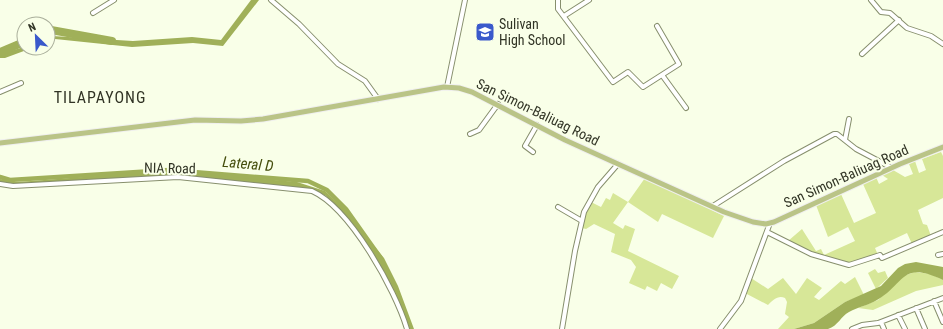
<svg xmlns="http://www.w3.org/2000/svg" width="943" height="329" font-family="'Roboto Condensed',sans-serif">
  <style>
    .green { fill: #d7e798 }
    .water { fill: #a0b059 }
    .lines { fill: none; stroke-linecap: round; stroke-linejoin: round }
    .canal { stroke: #a0b059; stroke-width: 4.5 }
    .river { stroke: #a0b059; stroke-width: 8 }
    .minor-casing { stroke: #878f6d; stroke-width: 6 }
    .major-casing { stroke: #efefee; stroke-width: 7 }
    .minor { stroke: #fff; stroke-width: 4 }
    .major { stroke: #bac487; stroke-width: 5 }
    .labels { text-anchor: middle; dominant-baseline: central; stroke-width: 4; stroke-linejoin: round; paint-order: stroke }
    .poi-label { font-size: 14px; fill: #313425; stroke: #f9ffe8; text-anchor: start }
    .street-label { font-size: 14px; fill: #313425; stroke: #f9ffe8 }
    .water-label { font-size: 15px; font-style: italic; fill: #444d0b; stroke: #f9ffe8 }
    .quarter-label { font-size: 16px; letter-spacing: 1px; fill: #313425; stroke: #f9ffe8 }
  </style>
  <rect width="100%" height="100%" fill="#f9ffe8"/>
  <path class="green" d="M941 152 943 156V198L918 210 923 224 927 225 931 236 912 244 907 233 875 248 878 255 849 263 819 256 788 241 802 229 816 251 821 249 824 255 855 241 848 227 828 237 816 205 841 194 854 223 876 213 863 184 876 177 879 184 888 179 882 175 893 170 905 177 913 174 909 164 915 161 919 173 926 170 922 159Z
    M645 178 724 216 713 238 662 214 658 222 628 202 613 223 623 229 625 225 635 229 628 251 679 276 672 289 661 283 657 291 647 286 645 290 629 283 636 267 631 260 611 252 615 234 594 224 586 229 582 228 585 212 591 202 601 207 606 198 610 200 613 193 628 202Z
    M875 269 878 273 885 271 888 278 876 289 868 273Z
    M915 272 931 274 943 280V285L916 291 873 310 858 308 878 300 903 276Z
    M855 277 864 295 845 302 814 323 794 329H778L789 317 785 314 787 302 785 298C778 295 773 300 768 305L745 293 751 278 768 289 783 278 796 294 807 278 822 288 814 297 819 300 841 281 845 284Z"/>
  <path class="water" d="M251 0H259L223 46 193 43 132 47 55 39 48 42V38L52 36 133 41 192 37 221 40Z
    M24 47 32 48 5 58H0V54Z
    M149 172 197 173 297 182 325 191 344 209 384 258 398 286 414 329H408L379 264 341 212 326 196 312 189 173 175 16 184 0 182V179L15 182 31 181Z
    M916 262 943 267V280C901 260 906 283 877 300 869 305 858 307 849 312 841 316 838 326 828 329 818 329 804 329 794 329L814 323 845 302 881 286 898 268 905 264Z"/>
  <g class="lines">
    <path class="canal" d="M0 177 10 180 169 170 308 181 327 190 346 209 380 257"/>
    <path class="river" d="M48 31 51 30 112 41
      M0 52 24 42"/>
    <defs>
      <path id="minor" d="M271 0 299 24 338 64 365 81 378 99
        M558 0V9L613 82 628 72 643 87 679 64 657 26
        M871 0 881 12 890 13 907 28 931 36 943 44
        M93 13 114 0
        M564 16 589 0
        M862 54 899 20
        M662 75 686 108
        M447 87 465 0
        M0 92 21 83
        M470 134 479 130 498 104
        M845 140 849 119
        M533 152 525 146 537 125
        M0 184 13 186 178 177 312 191C350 208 395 289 407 329
        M713 206 784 161 834 134H837L856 149 892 168
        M558 207 582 221
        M767 232 811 254 849 265 880 255 882 258 943 232
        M938 255 943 254
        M934 301 943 322
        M916 308 925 329
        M898 315 905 329
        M881 322 884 329
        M562 329 575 251 584 212 598 187 618 164
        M720 329 741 301 770 223
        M852 329 862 325 878 323 943 298"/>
      <path id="major" d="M0 143 195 120 241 121 263 119 444 87 459 88 472 92 565 140 724 212 753 222 766 224 774 222 900 164 943 147"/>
    </defs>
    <use href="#minor" class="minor-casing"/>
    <use href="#major" class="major-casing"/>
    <use href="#minor" class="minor"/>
    <use href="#major" class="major"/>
  </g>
  <defs>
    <symbol id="school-square" viewBox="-11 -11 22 22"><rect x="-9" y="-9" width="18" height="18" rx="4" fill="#3a59cb" stroke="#f9ffe8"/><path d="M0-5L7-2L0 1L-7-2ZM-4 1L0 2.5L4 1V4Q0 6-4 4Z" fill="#fff"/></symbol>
  </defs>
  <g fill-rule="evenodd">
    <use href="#school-square" x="474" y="21" width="22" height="22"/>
  </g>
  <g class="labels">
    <g class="poi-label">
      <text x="499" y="24">Sulivan<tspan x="499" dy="16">High School</tspan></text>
    </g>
    <g class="street-label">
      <text transform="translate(538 112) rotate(26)">San Simon-Baliuag Road</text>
      <text transform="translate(170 168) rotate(1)">NIA Road</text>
      <text transform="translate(846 176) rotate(-24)">San Simon-Baliuag Road</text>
    </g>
    <g class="water-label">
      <text transform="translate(248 164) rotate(5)">Lateral D</text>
    </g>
    <g class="quarter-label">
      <text x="100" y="97">TILAPAYONG</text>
    </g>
  </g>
  <g transform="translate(36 36) rotate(336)"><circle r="19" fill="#f9ffe8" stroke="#a9ae9a"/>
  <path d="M0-3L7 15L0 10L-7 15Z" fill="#3a59cb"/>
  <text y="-6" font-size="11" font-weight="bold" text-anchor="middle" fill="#313425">N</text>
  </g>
</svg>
